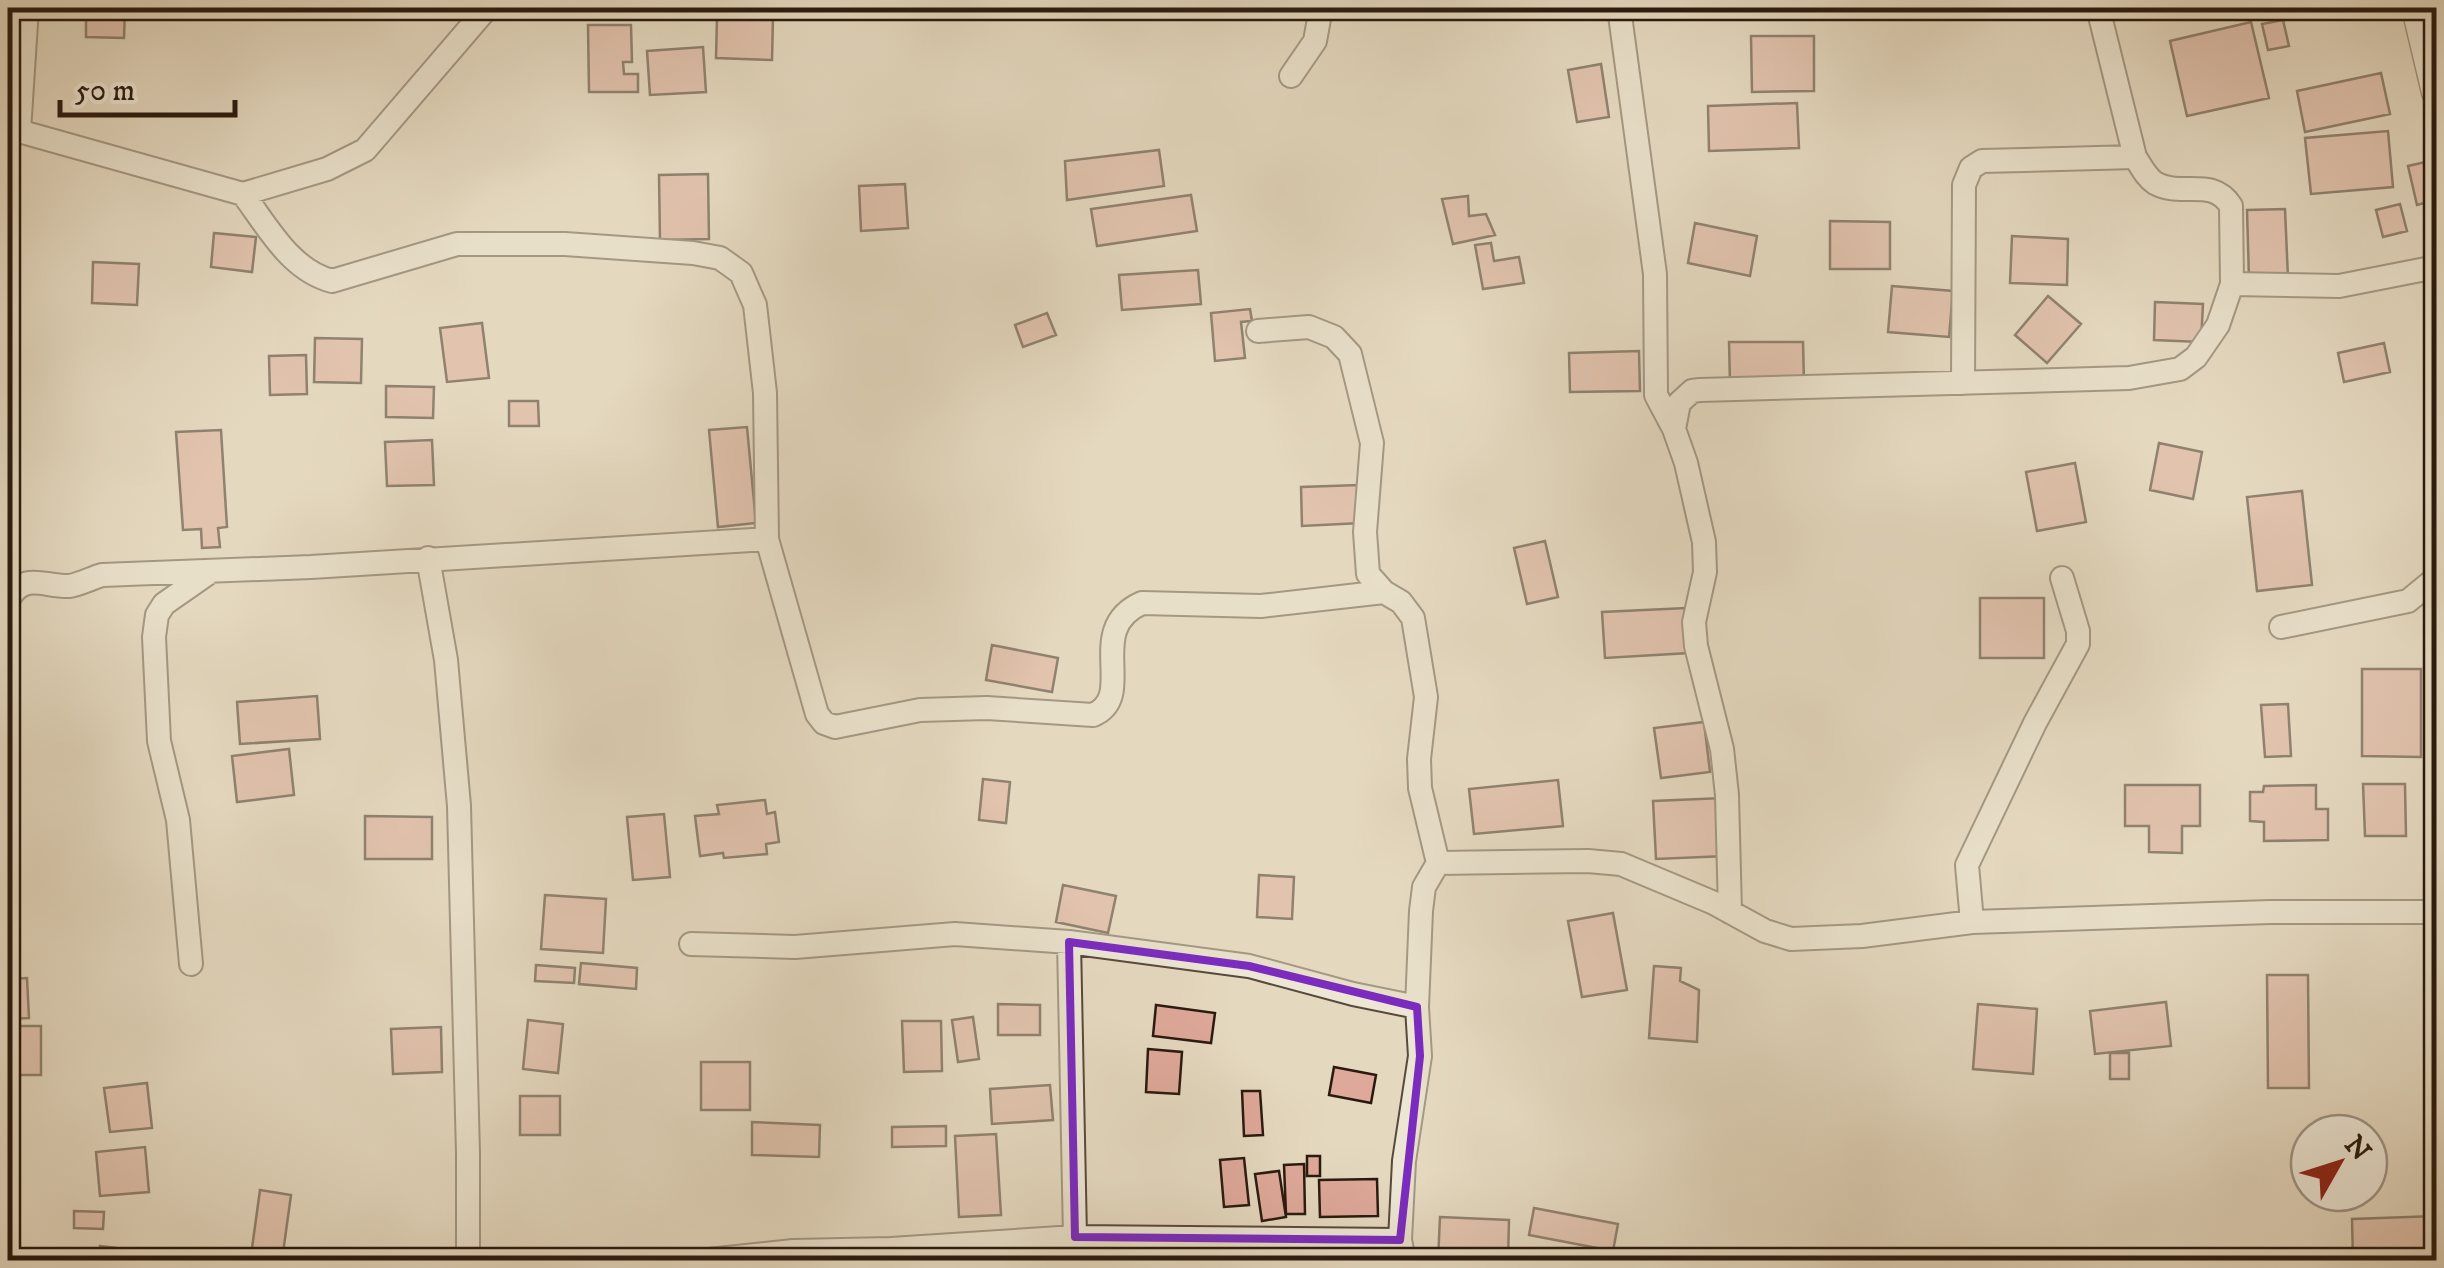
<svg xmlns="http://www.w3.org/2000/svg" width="2444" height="1268" font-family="'IM FELL DW Pica',serif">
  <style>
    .building { fill: #dea89a; stroke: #2a1a0e; stroke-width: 2.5 }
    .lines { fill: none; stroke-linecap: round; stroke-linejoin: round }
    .minor-casing { stroke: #584a3a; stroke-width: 26 }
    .tertiary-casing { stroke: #584a3a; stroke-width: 31 }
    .minor { stroke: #ede6d5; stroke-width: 22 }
    .tertiary { stroke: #ede6d5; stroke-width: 28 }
    .marked { fill: none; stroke: #7b2cbf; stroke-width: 8; stroke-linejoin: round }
  </style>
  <rect width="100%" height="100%" fill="#e4d8bf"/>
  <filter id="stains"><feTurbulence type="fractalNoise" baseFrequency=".002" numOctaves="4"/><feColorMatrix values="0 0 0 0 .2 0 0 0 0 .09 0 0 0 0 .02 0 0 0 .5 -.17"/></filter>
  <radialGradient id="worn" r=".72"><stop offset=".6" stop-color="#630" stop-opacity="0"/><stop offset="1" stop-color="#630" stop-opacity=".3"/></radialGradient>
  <path class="building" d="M86 8H125L124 38 86 37Z
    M2152 8H2200V15L2153 17Z
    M717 16 773 18 772 60 716 58Z
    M2283 20 2289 46 2268 50 2262 24Z
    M2251 22 2269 98 2187 116 2170 41Z
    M588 25H631L632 62H623L624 74H638V92H589Z
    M1751 36H1814V91L1752 92Z
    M703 47 706 92 650 95 647 51Z
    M1601 64 1609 117 1577 122 1568 70Z
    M2381 73 2390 114 2305 132 2297 91Z
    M1797 103 1799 148 1709 151 1708 106Z
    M2388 131 2393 187 2311 194 2305 138Z
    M1159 150 1164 186 1067 200 1065 161Z
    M2434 160 2436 200 2417 205 2408 166Z
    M708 174 709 239 660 240 659 175Z
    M905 184 908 228 861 231 859 186Z
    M1191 195 1197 231 1097 246 1091 209Z
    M1468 196 1469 216 1486 214 1495 235 1453 244 1442 199Z
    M2400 204 2407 231 2383 237 2376 210Z
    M2285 209 2288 278 2249 279 2247 210Z
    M1830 221 1890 222V269H1830Z
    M1695 223 1757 236 1750 276 1688 263Z
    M214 233 256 237 252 272 211 267Z
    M2012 236 2068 239 2067 285 2010 283Z
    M1491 243 1494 261 1519 257 1524 283 1483 289 1475 245Z
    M93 262 139 264 137 305 92 303Z
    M1198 270 1201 304 1122 310 1119 275Z
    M1892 286 1953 291 1949 337 1888 332Z
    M2048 296 2081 324 2047 363 2015 335Z
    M2155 302 2203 304 2201 342 2154 340Z
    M1250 309 1252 321 1241 322 1245 358 1215 361 1211 313Z
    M1047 313 1056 335 1023 347 1015 325Z
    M482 323 489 378 447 382 440 328Z
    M315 338 362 339 361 383 314 382Z
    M1729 342H1803L1804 382 1730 383Z
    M2384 343 2390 372 2344 382 2338 353Z
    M1639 351 1640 391 1570 392 1569 353Z
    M306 355 307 394 270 395 269 356Z
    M386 386 434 387 433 418 386 417Z
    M509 401H538L539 426H509Z
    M747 427 756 523 718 527 709 430Z
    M221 430 227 527 218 528 220 547 202 548 201 529 183 530 176 432Z
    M432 440 434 485 387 486 385 442Z
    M2159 443 2202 452 2193 499 2150 490Z
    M2075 463 2086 522 2037 531 2026 472Z
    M1359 485 1361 523 1302 526 1301 487Z
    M2302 491 2312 585 2257 591 2247 497Z
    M1545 541 1558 597 1527 604 1514 548Z
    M1980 598H2044V658H1980Z
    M1686 608 1689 653 1605 658 1602 612Z
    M992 645 1058 658 1052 692 986 680Z
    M2362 669H2421V757L2362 756Z
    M317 696 320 739 240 744 237 702Z
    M2288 704 2291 756 2265 757 2261 705Z
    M1704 722 1710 772 1661 778 1654 728Z
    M289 749 294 795 237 802 232 756Z
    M983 779 1010 782 1006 823 979 820Z
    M1558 780 1563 826 1474 834 1469 789Z
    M2363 784H2405L2406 836H2365Z
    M2125 785H2200V826H2182V853L2149 852V826H2125Z
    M2316 785V809H2328V840L2264 841V822L2250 821V792H2263L2264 786Z
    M1723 798 1726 856 1656 859 1653 801Z
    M765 800 767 814 775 812 779 842 766 844 767 854 724 858 723 853 700 856 695 816 719 814 717 805Z
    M664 814 670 877 633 880 627 817Z
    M365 816 432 817V859H365Z
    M1259 875 1294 877 1292 919 1257 917Z
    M1063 885 1116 896 1108 933 1056 922Z
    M545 895 606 899 603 953 541 949Z
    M1613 913 1627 990 1582 997 1568 921Z
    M581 963 637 968 636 989 579 984Z
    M536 965 575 968 574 983 535 981Z
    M1654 966 1681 968 1680 981 1699 990 1697 1042 1649 1038Z
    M2267 975H2308L2309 1088H2268Z
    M27 978 29 1018 8 1019V979Z
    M2166 1002 2171 1046 2095 1054 2090 1011Z
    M998 1004 1040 1005V1035H998Z
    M1978 1004 2037 1009 2033 1074 1973 1069Z
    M1156 1005 1215 1013 1211 1043 1153 1036Z
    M973 1017 979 1059 958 1062 952 1020Z
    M528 1020 563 1024 558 1073 523 1069Z
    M902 1021H941L942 1071 904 1072Z
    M8 1026H41V1075H8Z
    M441 1027 442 1072 393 1074 391 1029Z
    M1148 1049 1182 1052 1179 1094 1146 1092Z
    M2110 1053H2129V1079H2110Z
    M701 1062H750V1110H701Z
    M1334 1067 1376 1075 1371 1103 1329 1095Z
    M147 1083 152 1128 110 1132 104 1088Z
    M1050 1085 1053 1120 992 1124 990 1089Z
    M1242 1091H1260L1263 1135 1244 1136Z
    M520 1096H560V1135H520Z
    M752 1122 820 1125 819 1157 752 1155Z
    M946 1126V1146L892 1147V1127Z
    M996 1134 1001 1215 959 1217 955 1136Z
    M145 1147 149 1192 100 1196 96 1152Z
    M1307 1156H1320V1176H1307Z
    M1244 1158 1249 1205 1224 1207 1220 1160Z
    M1304 1164 1305 1214H1286L1284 1165Z
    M1279 1171 1286 1217 1262 1221 1255 1174Z
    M1377 1179 1378 1216 1320 1217 1319 1180Z
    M260 1190 291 1195 283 1253 252 1248Z
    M1534 1208 1618 1224 1613 1251 1529 1235Z
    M74 1211 104 1212 103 1229 74 1228Z
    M2436 1216V1260H2353L2352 1219Z
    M1440 1217 1509 1220 1508 1260H1438Z
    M100 1246 142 1251 140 1260H98Z"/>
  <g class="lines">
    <defs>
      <path id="minor" d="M1619 8 1655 274 1656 395 1674 429 1686 463 1704 542 1705 572 1694 622 1696 646 1722 749 1727 795 1730 912
        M1291 76 1315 41 1321 8
        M8 128 243 194 327 169 365 150 487 8
        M19 131 27 8
        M243 194C268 227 290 270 332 281L457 244H565L693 253 720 258 741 273 755 305 765 393 767 539 817 714 824 723 835 727 920 710 987 708 1093 715C1138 696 1083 629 1142 603L1261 606 1384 592
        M2232 284 2339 286 2436 267
        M1258 331 1309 327 1334 337 1350 354 1372 443 1365 532 1368 574 1384 592 1401 602 1413 618 1426 697 1419 759 1420 788 1438 863 1424 887 1421 911 1417 1007 1420 1056 1404 1161 1400 1240 1404 1260
        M1963 383 1964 185 1971 168 1982 161 2135 157
        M1674 429 1679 403 1692 391 1700 390 2129 378 2180 369 2196 357 2218 325 2232 284 2231 206C2212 176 2181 198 2155 183 2146 177 2141 166 2135 157L2098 8
        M428 558 446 660 459 806 468 1153V1260
        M8 600C24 571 44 587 69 586 78 585 92 578 102 575L311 567 767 539
        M2281 627 2408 601 2436 578
        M1438 863 1588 861 1621 864 1714 903 1765 931 1791 939 1862 936 1972 922 2270 912H2436
        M1972 922 1967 865 2035 723 2078 644V631L2062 578
        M1069 942 1075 1237
        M691 944 795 947 955 934 1069 942 1249 966 1353 994 1417 1007
        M191 964 178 820 159 741 154 637 157 615 164 604 207 574
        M708 1260 793 1251 891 1249 1075 1237 1400 1240"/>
      <path id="tertiary" d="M2416 8 2436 92"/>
    </defs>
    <use href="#minor" class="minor-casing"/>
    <use href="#tertiary" class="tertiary-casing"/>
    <use href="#minor" class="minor"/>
    <use href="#tertiary" class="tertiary"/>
  </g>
  <path d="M0 0H2444V1268H0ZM1069 942 1249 966 1417 1007 1420 1056 1400 1240 1075 1237Z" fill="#e4d8bf" fill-opacity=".55" fill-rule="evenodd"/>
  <path class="marked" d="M1069 942 1249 966 1417 1007 1420 1056 1400 1240 1075 1237Z"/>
  <rect width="2444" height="1268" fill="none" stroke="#e4d8bf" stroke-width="40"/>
  <rect x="10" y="10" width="2424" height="1248" fill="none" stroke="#2a1a0e" stroke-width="5"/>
  <rect x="20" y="20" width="2404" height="1228" fill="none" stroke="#2a1a0e" stroke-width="2.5"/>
  <g transform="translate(2339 1163) rotate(51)"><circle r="48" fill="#ede6d5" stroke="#9f9485" stroke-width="2.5"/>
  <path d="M0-8L18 38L0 25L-18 38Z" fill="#8f2418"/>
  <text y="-15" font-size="28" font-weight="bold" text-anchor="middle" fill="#2a1a0e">N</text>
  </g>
  <path d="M60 100v15h175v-15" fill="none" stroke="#2a1a0e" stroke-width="5"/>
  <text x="75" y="100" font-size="30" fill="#2a1a0e" stroke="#ede6d5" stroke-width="8" paint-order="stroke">50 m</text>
  <rect width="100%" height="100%" filter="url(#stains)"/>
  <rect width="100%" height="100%" fill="url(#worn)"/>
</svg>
